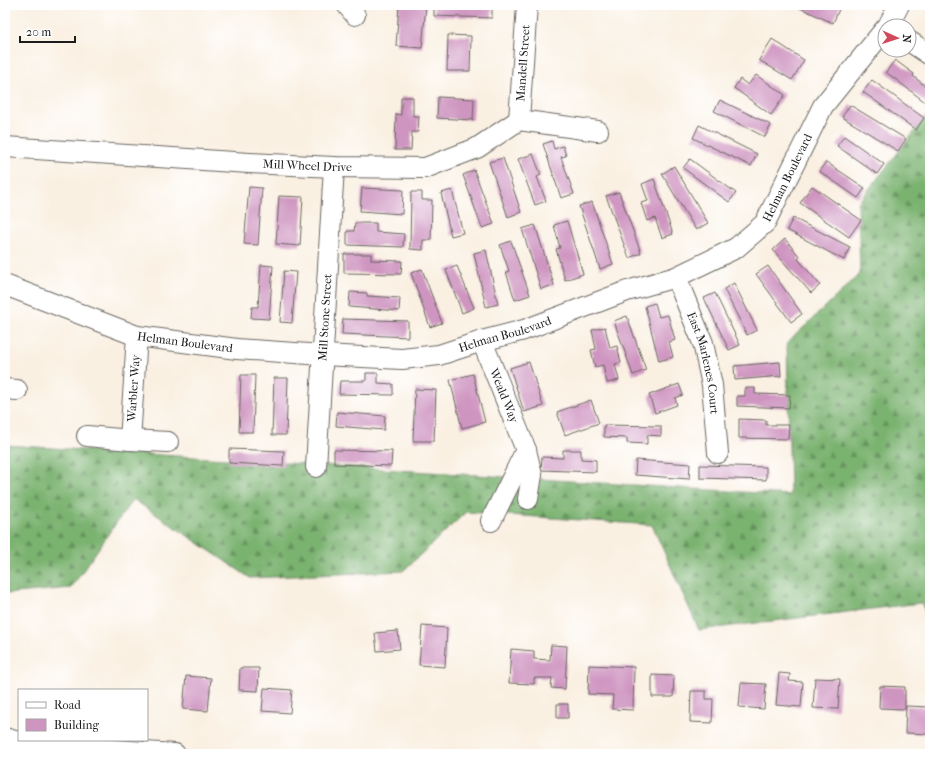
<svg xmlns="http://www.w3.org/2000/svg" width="935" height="759" font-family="'IM FELL French Canon',serif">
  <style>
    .forest { fill: url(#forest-firs); stroke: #4b6746 }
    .building { fill: #cf95c1 }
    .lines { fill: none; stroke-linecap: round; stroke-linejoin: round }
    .street-casing { stroke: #6a6661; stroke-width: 22 }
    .street { stroke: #fff; stroke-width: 20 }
    .labels { text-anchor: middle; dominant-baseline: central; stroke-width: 4; stroke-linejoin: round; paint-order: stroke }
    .street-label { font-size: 12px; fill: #1c1c1c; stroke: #fff }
  </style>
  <defs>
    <pattern id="forest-firs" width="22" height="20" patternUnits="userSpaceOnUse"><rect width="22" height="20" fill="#7ab270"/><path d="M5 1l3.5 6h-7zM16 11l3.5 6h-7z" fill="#63905b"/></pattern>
  </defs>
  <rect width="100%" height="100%" fill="#fff"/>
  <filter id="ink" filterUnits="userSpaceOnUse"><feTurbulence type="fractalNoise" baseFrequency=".025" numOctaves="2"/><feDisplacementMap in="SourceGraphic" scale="8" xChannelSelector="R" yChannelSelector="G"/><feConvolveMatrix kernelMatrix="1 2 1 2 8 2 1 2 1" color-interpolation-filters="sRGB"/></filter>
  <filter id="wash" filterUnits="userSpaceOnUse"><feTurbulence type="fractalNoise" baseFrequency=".012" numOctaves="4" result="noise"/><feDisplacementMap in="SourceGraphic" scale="16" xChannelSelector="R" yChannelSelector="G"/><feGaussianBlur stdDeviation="0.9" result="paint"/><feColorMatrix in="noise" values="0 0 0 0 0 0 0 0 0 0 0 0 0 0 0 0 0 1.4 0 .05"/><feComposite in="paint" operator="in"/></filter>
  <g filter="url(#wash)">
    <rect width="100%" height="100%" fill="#faf0e2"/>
    <path class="forest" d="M930 112V622L921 603 699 630 652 525 466 512 403 571 250 578 133 499 71 588 5 594V445L790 495 787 343 860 274 858 203Z"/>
    <g id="blocks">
      <path class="building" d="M399 5H426L422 48 396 46Z
        M434 5H492V18L434 16Z
        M799 5H841L833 23 798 7Z
        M448 35 471 36 470 71H447Z
        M772 39 804 60 792 80 759 60Z
        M895 60 914 74 913 76 930 90V103L929 105 886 72Z
        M756 75 785 95 771 115 734 88 740 79 748 85Z
        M872 80 924 118 916 130 863 92Z
        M401 97H413V116H419L418 132H412L411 150H395L396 114 401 115Z
        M438 97 474 99 473 120 437 118Z
        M720 100 771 125 765 137 714 111Z
        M850 105 906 139 898 151 842 117Z
        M699 125 757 154 751 166 693 138Z
        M844 136 884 164 877 174 837 146Z
        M552 141 554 149 563 146 566 156 561 157 574 194 561 198 543 144Z
        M533 154 541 175 537 177 546 201 535 205 518 159Z
        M503 158 521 212 508 217 489 162Z
        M690 159 736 193 729 202 683 168Z
        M826 162 865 188 858 198 819 171Z
        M674 166 708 223 696 230 662 174Z
        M474 170 494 224 482 228 463 175Z
        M654 179 673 234 662 238 655 218 647 221 641 203 648 201 642 184Z
        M812 186 861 220 849 237 800 203Z
        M249 187 262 188 258 245 244 244Z
        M362 188 403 190 402 214 360 211Z
        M452 190 463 233 451 236 441 193Z
        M411 192H422V200H432L431 240H423V250L410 249Z
        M619 192 641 253 629 258 606 196Z
        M279 196 303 197 300 246 276 244Z
        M592 202 613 264 600 269 579 206Z
        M793 218 850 247 844 260 787 230Z
        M567 221 583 274 565 280 556 249 560 248 554 225Z
        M355 223H376V232L404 234 403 247 347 245V231H354Z
        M535 225 554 285 541 289 522 229Z
        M785 239 800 257 798 259 820 285 811 293 773 250Z
        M511 241 530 295 515 300 506 272 509 271 500 245Z
        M486 250 498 304 486 307 474 253Z
        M344 254H371V260L402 261 401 274 344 273Z
        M261 265 273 266 269 319 251 318 252 307H258Z
        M457 266 474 308 462 313 446 270Z
        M768 266 802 314 791 322 756 274Z
        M422 269 442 323 430 327 411 273Z
        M284 271 296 272 292 323 280 322Z
        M734 283 757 330 747 335 724 289Z
        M350 292 367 293V296L400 298 399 311 349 307Z
        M715 293 740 345 729 350 704 298Z
        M655 303 659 317 668 315 675 340 669 342 673 357 659 361 645 306Z
        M627 316 646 370 633 375 614 321Z
        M343 319 408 321V337L342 334Z
        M605 327 610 348 617 346 621 363 615 364 619 380 607 383 603 365 595 367 591 350 596 349 592 330Z
        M529 362 543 406 524 412 510 368Z
        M780 362 781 376 735 380 734 366Z
        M366 373H378V383L393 384V395L339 394 340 381H366Z
        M473 374 485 422 462 428 450 380Z
        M241 375H255L253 432H239Z
        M274 378H288L286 435H272Z
        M679 384 683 395 675 398 677 405 655 413 649 395Z
        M745 388H755V394L790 395 789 408 737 406V396H745Z
        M415 389 436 390 434 441H413Z
        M591 400 599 423 565 435 557 412Z
        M337 412 385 416 384 430 336 426Z
        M739 419 766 420V425H789L788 439 739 438Z
        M604 425 661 426V436L647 435V444L627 443V438L604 437Z
        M229 449 284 451 283 466 229 463Z
        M334 450 392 451 391 466 334 464Z
        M563 450H581V459L596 460V472L541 470 542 457 563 458Z
        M636 460 690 464 689 479 635 475Z
        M700 465 766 467V480L700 478Z
        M422 626 447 628 445 667 419 665Z
        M398 631 400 649 377 651 375 633Z
        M551 645 567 646 565 689 551 688 552 678H534V684L509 683 511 649 534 651V659L550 660Z
        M589 665 634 667 633 710 612 709 613 695 588 694Z
        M240 668H259L258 691 239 690Z
        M779 673 790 674 789 681 803 682 801 707 776 705Z
        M652 675 674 676 673 697H652Z
        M186 676 211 678 208 711 183 709Z
        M815 678 840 679 838 709 813 708Z
        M741 683 766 684 764 709 739 707Z
        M880 686 905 687V709L879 708Z
        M264 688 292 690 290 713 262 711Z
        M691 691H706V699H713L712 723 690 722Z
        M557 704H568V718H557Z
        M906 706 930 707V734L905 733Z"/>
    </g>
  </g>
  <g filter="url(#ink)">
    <use href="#blocks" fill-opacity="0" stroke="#6a6661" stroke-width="1"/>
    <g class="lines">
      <defs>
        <g id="street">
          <path d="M347 5 355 15"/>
          <path d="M888 26 899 5"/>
          <path d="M909 41 930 55"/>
          <path id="s1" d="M519 120 527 5"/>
          <path id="s2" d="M5 147 249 163 334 167 425 168 477 148 519 120 598 131"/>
          <path id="s3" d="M676 277 703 343 712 385 718 453"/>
          <path id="s4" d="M5 285 137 336 237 349 323 355 402 359 439 355 482 341 524 330 627 291 676 277 736 248 765 223 823 106 885 29"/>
          <path id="s5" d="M482 341 526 450 532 475 528 499"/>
          <path d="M5 389 17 390"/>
          <path d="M87 436 130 440 168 442"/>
          <path id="s6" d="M130 440 137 336"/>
          <path id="s7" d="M316 467 334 167"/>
          <path d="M491 521 526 450"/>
          <path d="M5 738 26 744 175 754"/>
        </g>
      </defs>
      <use href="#street" class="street-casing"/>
      <use href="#street" class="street"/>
    </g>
  </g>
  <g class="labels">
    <g class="street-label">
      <text stroke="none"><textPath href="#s1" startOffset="57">Mandell Street</textPath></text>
      <text stroke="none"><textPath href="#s2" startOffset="303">Mill Wheel Drive</textPath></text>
      <text stroke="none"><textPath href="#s4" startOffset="850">Helman Boulevard</textPath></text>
      <text stroke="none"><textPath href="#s7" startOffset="150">Mill Stone Street</textPath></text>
      <text stroke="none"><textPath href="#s4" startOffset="514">Helman Boulevard</textPath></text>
      <text stroke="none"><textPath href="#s4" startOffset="190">Helman Boulevard</textPath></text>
      <text stroke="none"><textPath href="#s3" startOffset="91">East Marlenes Court</textPath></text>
      <text stroke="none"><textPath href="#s6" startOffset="52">Warbler Way</textPath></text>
      <text stroke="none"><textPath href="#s5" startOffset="59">Weald Way</textPath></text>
    </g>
  </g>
  <rect width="935" height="759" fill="none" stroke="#fff" stroke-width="20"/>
  <rect x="18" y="689" width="130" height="52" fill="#ffffff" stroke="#a4a4a4"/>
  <rect x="26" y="702" width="20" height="6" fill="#ffffff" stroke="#a4a4a4"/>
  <text x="54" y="709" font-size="12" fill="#1c1c1c">Road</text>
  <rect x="26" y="719" width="20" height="12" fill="#cf95c1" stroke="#a4a4a4"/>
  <text x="54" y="729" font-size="12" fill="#1c1c1c">Building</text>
  <g transform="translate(897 38) rotate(93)"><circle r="19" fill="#ffffff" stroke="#a4a4a4"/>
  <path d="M0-3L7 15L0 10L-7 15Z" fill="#d1495b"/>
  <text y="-6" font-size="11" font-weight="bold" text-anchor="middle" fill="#1c1c1c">N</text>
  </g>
  <path d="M20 36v6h55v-6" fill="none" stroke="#1c1c1c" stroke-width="2"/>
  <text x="26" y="36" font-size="12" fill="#1c1c1c" stroke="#ffffff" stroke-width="3" paint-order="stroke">20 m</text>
</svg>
